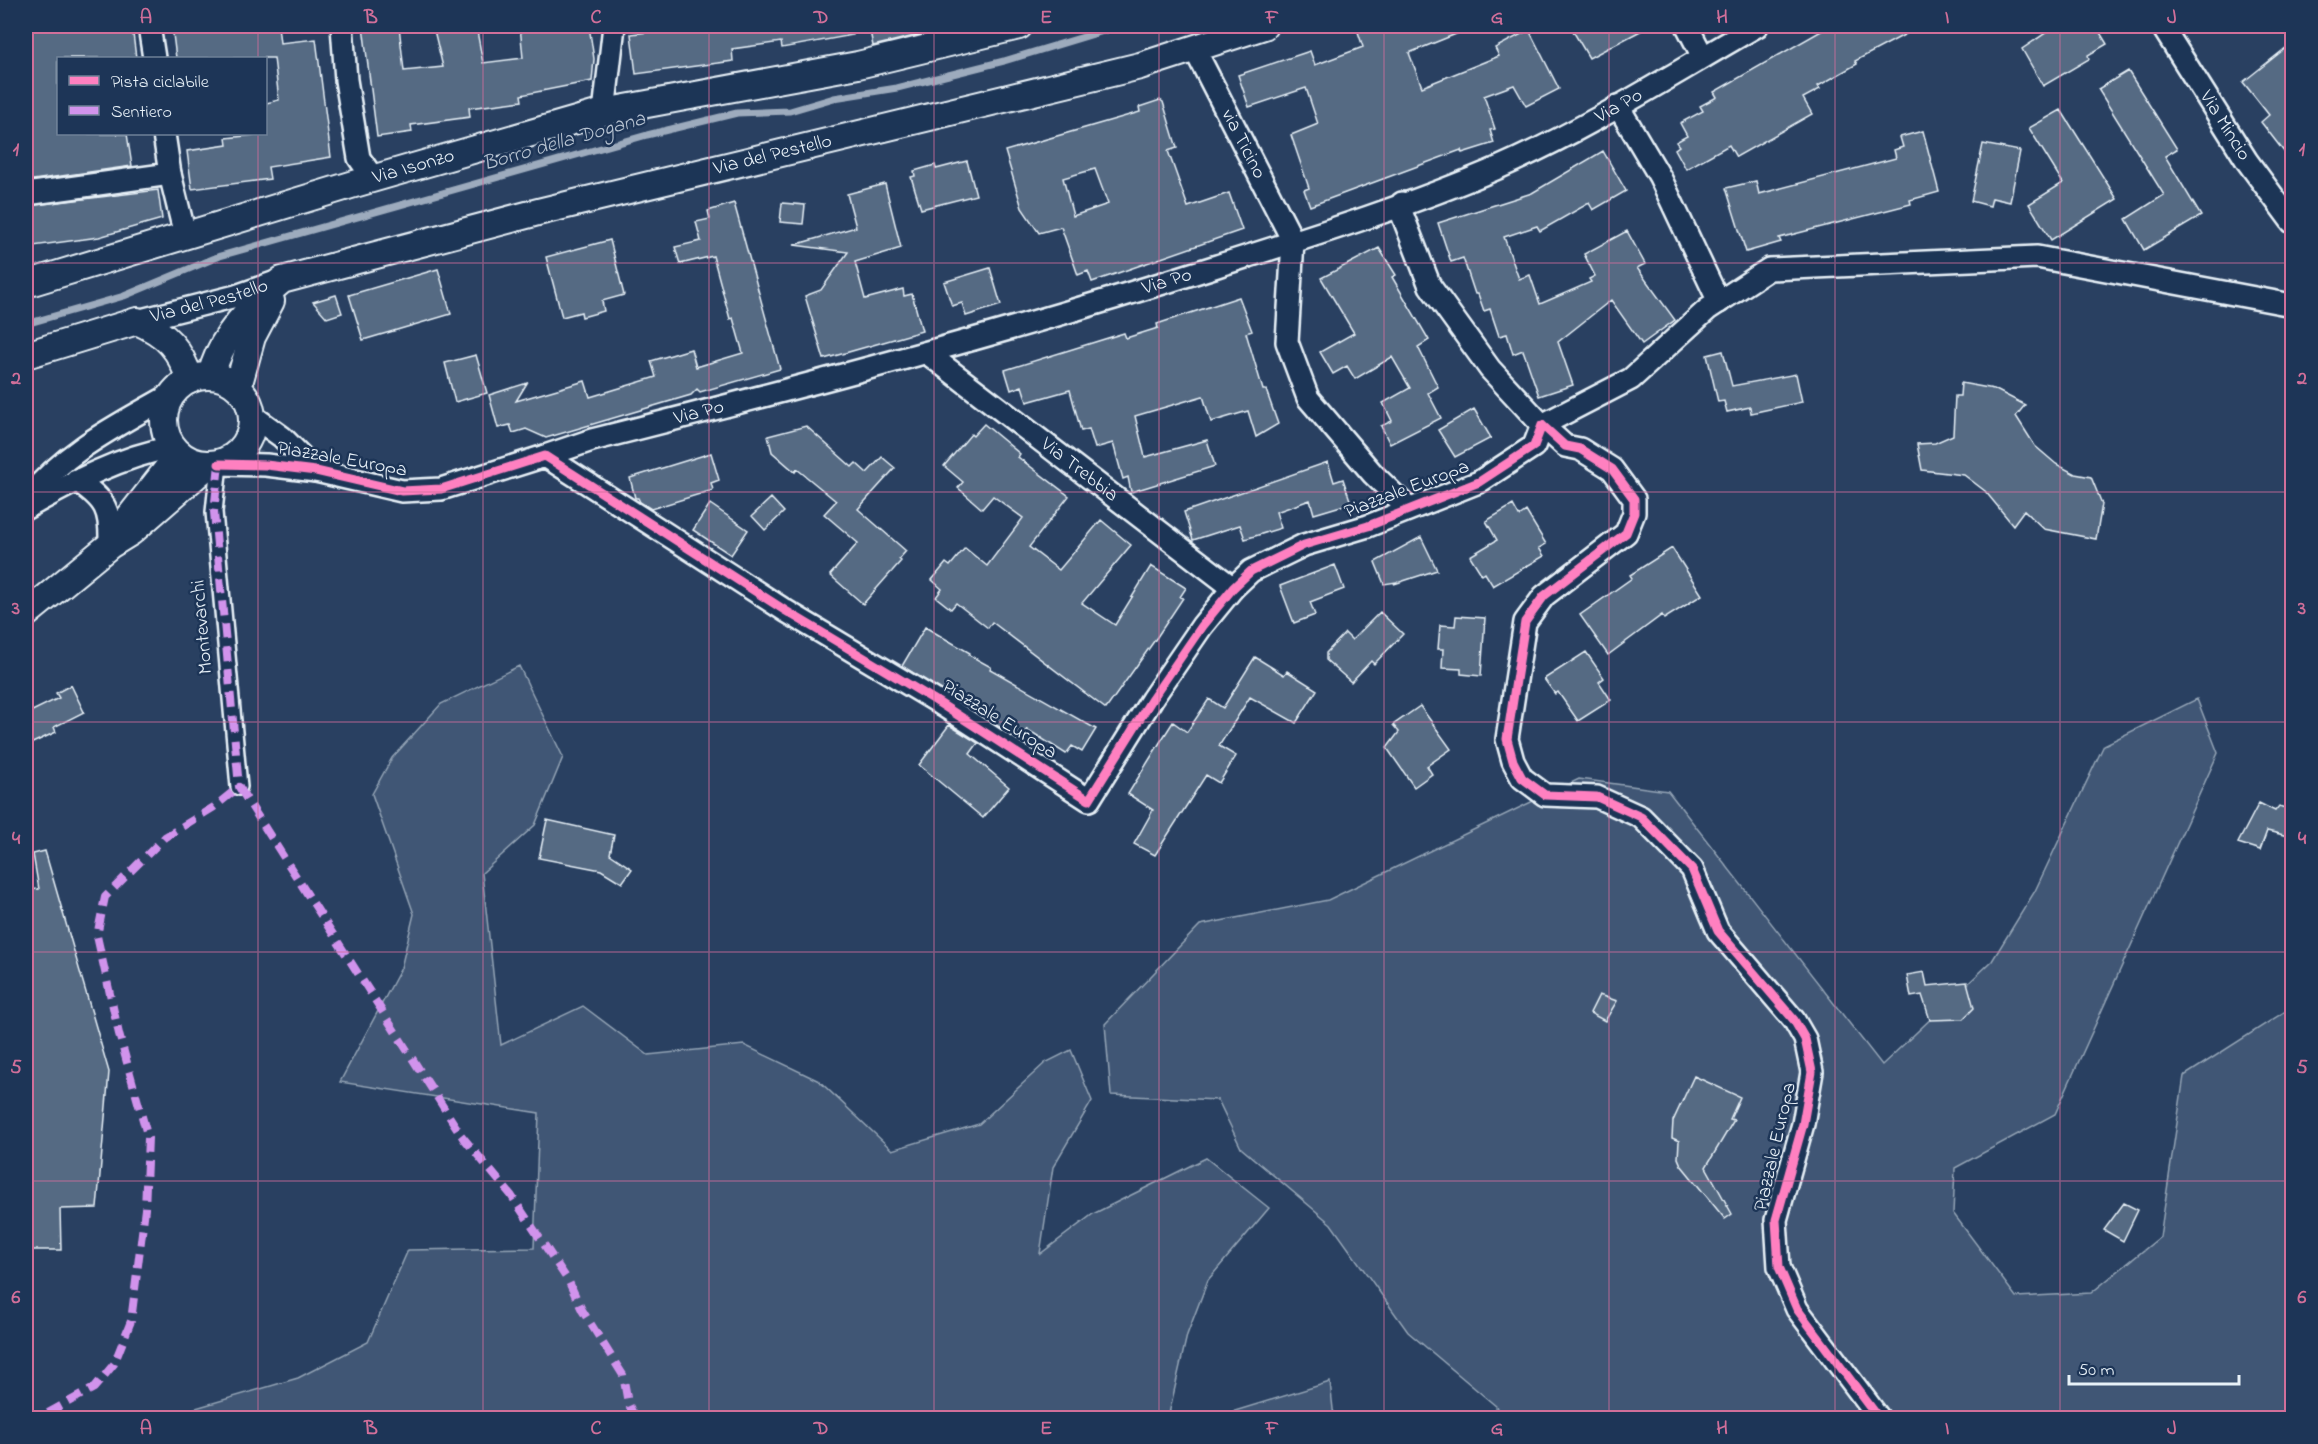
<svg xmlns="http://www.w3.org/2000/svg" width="2318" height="1444" font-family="'Indie Flower',sans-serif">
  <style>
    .green { fill: #415774; stroke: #94a4b6; stroke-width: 1.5 }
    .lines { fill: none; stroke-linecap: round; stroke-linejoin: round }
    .stream { stroke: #9dabbd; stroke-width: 7 }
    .building { fill: #556a83; stroke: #e8f1f8; stroke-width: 1.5; fill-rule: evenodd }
    .pedestrian-casing { stroke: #e8f1f8; stroke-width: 20 }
    .minor-casing { stroke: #e8f1f8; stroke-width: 26 }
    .tertiary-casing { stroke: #e8f1f8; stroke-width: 30 }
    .pedestrian { stroke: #1d3557; stroke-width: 15 }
    .minor { stroke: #1d3557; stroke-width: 21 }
    .tertiary { stroke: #1d3557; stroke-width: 26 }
    .quiet { stroke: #d193ec; stroke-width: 8; stroke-dasharray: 15 8; stroke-linecap: butt }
    .cycleway-casing { stroke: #1d3557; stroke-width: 13 }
    .cycleway { stroke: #ff80c0; stroke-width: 9 }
    .grid { fill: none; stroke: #d16f9a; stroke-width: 1.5; stroke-opacity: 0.55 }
    .labels { text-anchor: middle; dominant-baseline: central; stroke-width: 5; stroke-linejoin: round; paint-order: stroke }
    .street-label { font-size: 20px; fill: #e8f1f8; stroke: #1d3557 }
    .water-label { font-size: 21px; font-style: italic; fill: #b6c2d0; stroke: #1d3557 }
    .neatline { fill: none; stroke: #d16f9a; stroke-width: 2 }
    .grid-label { font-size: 20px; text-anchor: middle; font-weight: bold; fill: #d16f9a }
  </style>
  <rect width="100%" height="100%" fill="#294061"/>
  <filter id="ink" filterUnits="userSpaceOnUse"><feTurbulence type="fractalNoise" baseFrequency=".0167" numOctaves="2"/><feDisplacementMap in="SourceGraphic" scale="12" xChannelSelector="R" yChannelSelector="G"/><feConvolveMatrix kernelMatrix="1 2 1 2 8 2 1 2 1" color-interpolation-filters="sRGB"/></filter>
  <g filter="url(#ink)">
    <path class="green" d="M519 666 563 757 535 825 482 873 501 1045 583 1006 648 1055 744 1045 819 1081 892 1150 979 1124 1045 1063 1071 1050 1092 1101 1053 1167 1040 1254 1093 1214 1206 1158 1269 1208 1208 1280 1187 1335 1168 1418H162L298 1378 368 1342 408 1250 534 1248 539 1113 340 1082 401 968 414 914 372 794 392 758 441 704Z
      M2197 699 2218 753 2055 1114 1955 1168 1953 1213 2016 1297 2091 1293 2160 1237 2184 1076 2292 1007V1418H1485L1497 1407 1408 1332 1331 1224 1241 1148 1218 1100 1111 1095 1105 1024 1200 925 1328 900 1579 779 1668 791 1882 1065 1992 961 2035 891 2104 745Z
      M1330 1382 1334 1418H1212Z"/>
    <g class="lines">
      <path class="stream" d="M26 324 124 296 220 256 647 135 737 113 790 111 834 98 897 88 1004 61 1120 26"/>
    </g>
    <path class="building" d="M26 26H132L136 58H58V134H127L132 166 26 181Z
      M172 26H278L280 43 316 39 331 157 268 167 270 179 192 189 187 151 227 145 226 138 266 134V103L279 100 274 58H176Z
      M363 26H399L404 71 443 67 433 26H476L483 63 523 58 520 26H589L594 59 592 81 521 95 522 101 469 108 470 117 411 125 412 132 377 137Z
      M683 26H852L853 35 782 48 781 42 732 49 733 61 636 74 631 34 683 28Z
      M869 26H934L935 31 873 46Z
      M1376 26H1476L1409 53 1422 87 1499 56 1495 48 1529 30 1559 89 1526 106 1514 85 1484 96 1495 129 1490 130 1494 143 1462 153 1461 150 1310 206 1304 190 1309 188 1291 135 1318 124 1306 88 1249 107 1238 75 1310 51 1315 65 1363 47 1358 32Z
      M1570 26H1650L1589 58Z
      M1830 26H1921L1855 61 1857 64 1818 86 1820 89 1803 98 1812 114 1736 157 1729 145 1686 169 1675 149 1679 146 1676 142 1687 136 1680 123 1703 111 1700 106 1717 97 1714 92Z
      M2056 26H2096L2107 44 2088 55 2089 59 2043 86 2022 49Z
      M2292 43V88L2284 95 2292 106V162L2261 122 2269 115 2243 82Z
      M2128 71 2177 149 2165 156 2201 216 2144 250 2126 219 2164 195 2098 89Z
      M1160 100 1163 102 1177 148 1168 151 1188 207 1229 193 1242 230 1092 282 1088 271 1078 275 1061 227 1039 233 1022 208 1005 151 1140 112 1139 107ZM1095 169 1108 204 1073 216 1063 178Z
      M2061 110 2117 199 2051 240 2029 204 2063 183 2029 128Z
      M1923 131 1939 192 1910 200 1911 204 1779 238 1781 242 1746 252 1726 188 1756 181 1759 194 1896 158 1894 150 1903 147 1900 137Z
      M1983 144 2020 151 2010 202 1992 198 1990 206 1971 201Z
      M1603 151 1626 191 1593 210 1589 203 1540 231 1537 226 1504 237 1519 279 1530 275 1540 304 1568 292 1591 282 1589 279 1595 276 1584 254 1627 231 1645 264 1637 268 1675 320 1642 344 1611 300 1558 342 1573 385 1539 396 1523 350 1513 354 1507 334 1499 336 1490 309 1484 311 1478 294H1475L1463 258 1451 262 1438 223 1532 193Z
      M967 161 976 195 921 209 911 177 915 176 914 171 935 165 936 169Z
      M885 184 901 248 855 262 865 299 903 289 904 296 912 294 922 331 824 359 805 296 821 290 848 252 794 245 856 227 847 194Z
      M158 190 162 219 99 237 26 247V206Z
      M734 203 780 369 700 392 697 389 691 395 546 438 526 429 513 433 510 425 498 428 489 395 527 383 516 401 585 381 590 397 656 377 651 361 691 349 696 367 743 353 733 318 730 319 713 256 680 264 675 247 701 241 696 222 710 219 708 211Z
      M782 203 805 205 803 224 780 222Z
      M610 240 624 295 602 301 604 311 582 317 581 312 562 317 546 257Z
      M1379 248 1396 275 1392 277 1429 340 1418 347 1438 387 1428 393 1441 418 1390 444 1381 426 1392 421 1383 403 1410 388 1392 357 1355 379 1347 366 1333 374 1320 352 1354 333 1321 278Z
      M990 268 1001 305 966 316 962 303 952 306 944 282Z
      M438 269 451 314 363 340 349 295Z
      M336 295 342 313 327 318 313 302Z
      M1239 297 1252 331 1246 333 1263 390H1266L1278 424 1256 437 1248 411 1211 422 1203 396 1135 416 1145 457 1207 440 1215 466 1131 492 1128 477 1123 479 1113 443 1095 448 1089 429 1081 431 1070 390 1027 402 1022 386 1011 390 1005 370 1124 333 1126 338 1158 328 1157 324Z
      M1723 351 1732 386 1796 374 1802 402 1751 413 1750 407 1727 412 1724 401 1718 402 1707 355Z
      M476 355 487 393 455 402 445 363Z
      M1961 383 1994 389 2025 405 2016 416 2035 446 2056 464 2075 474 2091 477 2102 504 2096 539 2044 529 2024 510 2013 525 1985 491 1964 475 1922 470 1917 444 1935 443 1953 435 1955 396H1960Z
      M1474 409 1491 438 1455 457 1438 430Z
      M984 424 1020 454 1018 457 1069 496 1029 547 1059 570 1101 520 1131 545 1082 603 1115 625 1151 566 1186 588 1180 597 1183 598 1157 637 1106 709 992 622 988 628 956 603 951 609 936 597 942 589 932 580 946 563 950 566 965 548 987 566 1023 518 993 496 982 509 958 488 963 482 944 466 971 434 973 436Z
      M806 426 852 467 856 463 867 473 882 457 895 468 858 509 906 551 899 559 901 561 863 604 830 575 858 543 824 514 836 501 797 469 795 472 772 452 768 436Z
      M711 453 719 480 711 483 713 490 651 509 640 502 638 498H635L630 478Z
      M1328 462 1334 482 1343 479 1351 503 1314 514 1310 500 1276 512 1281 528 1245 539 1240 525 1193 540 1184 512Z
      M771 498 784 512 765 530 752 516Z
      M710 504 748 530 731 555 693 530Z
      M1513 505 1519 516 1526 511 1546 544 1539 548 1544 556 1493 586 1485 573 1482 575 1470 556 1497 540 1486 521Z
      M1421 537 1437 570 1394 584 1396 582 1384 584 1375 562Z
      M1672 548 1702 595 1664 619 1662 615 1608 655 1580 615 1632 578 1630 575Z
      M1335 565 1344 589 1310 602 1315 615 1294 623 1280 586Z
      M1380 612 1403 634 1374 664 1371 661 1351 682 1326 660V653L1345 633 1352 640Z
      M1456 616 1485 618 1481 676 1461 674V669L1442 668 1443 649H1438L1440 625 1455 626Z
      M925 627 970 653 969 655 991 667 990 669 1096 729 1082 752 1072 746 1066 754 1027 729 1020 740 902 666Z
      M1586 652 1604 678 1599 682 1611 700 1578 721 1558 692 1555 694 1544 679Z
      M1255 657 1284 675 1287 671 1317 690 1296 723 1250 697 1219 746 1236 756 1219 783 1206 775 1155 855 1134 844 1153 810 1128 794 1159 744 1173 722 1187 732 1209 699 1223 708Z
      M71 685 84 712 54 727 56 732 26 746V714L59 698 56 693Z
      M1420 706 1451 749 1427 766 1432 774 1414 787 1387 748 1399 732 1393 725Z
      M949 725 978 743 970 754 1009 787 983 818 919 765Z
      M2259 803 2275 811 2279 806 2292 810V837L2267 831 2260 850 2238 843Z
      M547 820 614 835 610 854 632 869 622 883 601 870 539 858Z
      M45 851 109 1072 97 1208 60 1209 61 1250H26V890L39 889 33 854Z
      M1924 972 1927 986 1967 982 1974 1008 1963 1019 1930 1020 1922 995 1911 997 1907 975Z
      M1599 995 1617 1001 1605 1021 1590 1013Z
      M1694 1076 1740 1097 1730 1119 1734 1120 1706 1167 1732 1214 1725 1219 1681 1165 1678 1158 1679 1141 1672 1138 1673 1121Z
      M2124 1203 2138 1210 2123 1241 2104 1230Z"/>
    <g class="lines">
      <defs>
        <path id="pedestrian" d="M219 464 214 512 239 787"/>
        <g id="minor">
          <path d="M149 26 154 58"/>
          <path d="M342 26 346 80 359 158 373 178"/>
          <path d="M1687 26 1703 57"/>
          <path id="s1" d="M2162 26 2247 161 2292 222"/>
          <path id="s2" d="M1194 48 1293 241 1287 342 1308 398 1373 474 1409 509"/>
          <path d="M1618 106 1660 177 1719 302"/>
          <path d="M604 112 614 26"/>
          <path d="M164 134 170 174 185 235"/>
          <path d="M26 194 170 174"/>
          <path d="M1402 203V214L1430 286 1490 369 1542 425 1631 379 1708 309 1769 269 2037 257 2292 305"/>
          <path id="s3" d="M137 321 236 296 276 282"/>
          <path id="s4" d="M927 353 1233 588"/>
          <path d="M253 416 282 437 316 471"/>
          <path id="s5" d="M545 456 592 440C802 387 1011 332 1217 266 1312 236 1409 206 1500 167 1587 129 1675 73 1757 26"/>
          <path d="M219 464 266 465 316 471 402 491 441 489 545 456 786 611 933 699 1089 800 1152 699 1202 626 1233 588 1251 571 1304 545 1368 526 1479 482 1534 446 1542 425 1565 446 1580 449 1612 469 1634 499V513L1626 533 1544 596 1525 622 1507 739 1513 761 1522 778 1545 795 1597 797 1641 817 1692 869 1718 931 1794 1020 1805 1039 1812 1072 1803 1124 1776 1220 1779 1267 1797 1309 1879 1418"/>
          <path d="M76 480C106 500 111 510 110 545"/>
          <path d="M26 499C69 448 115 427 172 394"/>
          <path d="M26 508C73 482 119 457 173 447"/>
        </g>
        <g id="tertiary">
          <path id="s6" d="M26 284 351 185 604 112 858 65 1019 26"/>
          <path d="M26 355 137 321C167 334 180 349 190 380"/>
          <circle cx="208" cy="420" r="44"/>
          <path id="s7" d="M211 376C220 337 252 304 282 280L538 212 1140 66 1264 26"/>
          <path d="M238 387 252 337 271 301"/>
          <path d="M127 520 179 454"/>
          <path d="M26 614 110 545 131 532 208 465"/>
        </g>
      </defs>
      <use href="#pedestrian" class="pedestrian-casing"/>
      <use href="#minor" class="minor-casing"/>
      <use href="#tertiary" class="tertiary-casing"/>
      <use href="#pedestrian" class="pedestrian"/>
      <use href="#minor" class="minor"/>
      <use href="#tertiary" class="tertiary"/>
      <path class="quiet" d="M219 464 214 512 239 787 242 791
        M461 1135 511 1195 569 1282 582 1310 623 1375 628 1403 635 1418
        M48 1413 94 1388 114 1364 131 1321 145 1209 148 1138 119 1034 97 936 105 897 165 837 214 807 239 787 465 1141"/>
      <defs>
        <path id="cycleway" d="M219 464 266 465 316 471 402 491 441 489 545 456 786 611 933 699 1089 800 1152 699 1202 626 1233 588 1251 571 1304 545 1368 526 1479 482 1534 446 1542 425 1565 446 1580 449 1612 469 1634 499V513L1626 533 1544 596 1525 622 1507 739 1513 761 1522 778 1545 795 1597 797 1641 817 1692 869 1718 931 1794 1020 1805 1039 1812 1072 1803 1124 1776 1220 1779 1267 1797 1309 1879 1418"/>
      </defs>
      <use href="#cycleway" class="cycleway-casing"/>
      <use href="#cycleway" class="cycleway"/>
    </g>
  </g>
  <path class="grid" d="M258 26V58M483 26V1418M709 26V1418M934 26V1418M1159 26V1418M1384 26V1418M1609 26V1418M1835 26V1418M2060 26V1418M258 134V1418M26 263H2292M26 492H2292M26 722H2292M26 952H2292M26 1181H2292"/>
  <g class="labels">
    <g class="street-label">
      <text stroke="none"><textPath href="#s5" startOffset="1132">Via Po</textPath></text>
      <text stroke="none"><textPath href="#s1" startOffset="118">Via Mincio</textPath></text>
      <text stroke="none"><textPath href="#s2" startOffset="108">via Ticino</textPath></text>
      <text stroke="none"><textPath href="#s7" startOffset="628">Via del Pestello</textPath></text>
      <text stroke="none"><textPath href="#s6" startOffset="405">Via Isonzo</textPath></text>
      <text stroke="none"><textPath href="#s5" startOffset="646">Via Po</textPath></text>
      <text stroke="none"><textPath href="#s3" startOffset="75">Via del Pestello</textPath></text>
      <text stroke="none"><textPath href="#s5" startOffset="160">Via Po</textPath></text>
      <text transform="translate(342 460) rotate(10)">Piazzale Europa</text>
      <text stroke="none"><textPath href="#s4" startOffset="192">Via Trebbia</textPath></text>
      <text transform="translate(1407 490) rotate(-21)">Piazzale Europa</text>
      <text transform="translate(203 627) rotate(-95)">Montevarchi</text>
      <text transform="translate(999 720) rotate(32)">Piazzale Europa</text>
      <text transform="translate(1776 1147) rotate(-77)">Piazzale Europa</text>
    </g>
    <g class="water-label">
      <text transform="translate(564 142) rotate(-16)">Borro della Dogana</text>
    </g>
  </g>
  <rect width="2318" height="1444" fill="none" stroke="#1d3557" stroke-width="66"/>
  <rect x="57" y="57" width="210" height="78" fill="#1d3557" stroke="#6e8097" stroke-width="1.5"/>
  <rect x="69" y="76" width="30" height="9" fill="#ff80c0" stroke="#6e8097" stroke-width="1.5"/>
  <text x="111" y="87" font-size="18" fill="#e8f1f8">Pista ciclabile</text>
  <rect x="69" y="106" width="30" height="9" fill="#d193ec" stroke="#6e8097" stroke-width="1.5"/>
  <text x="111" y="117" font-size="18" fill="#e8f1f8">Sentiero</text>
  <path d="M2069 1375v9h170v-9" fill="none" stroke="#e8f1f8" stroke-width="3"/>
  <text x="2078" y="1375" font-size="18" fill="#e8f1f8" stroke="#1d3557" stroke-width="4.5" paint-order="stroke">50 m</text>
  <rect x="33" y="33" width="2252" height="1378" class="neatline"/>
  <g class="grid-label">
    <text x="146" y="23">A</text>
    <text x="371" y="23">B</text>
    <text x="596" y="23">C</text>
    <text x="821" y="23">D</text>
    <text x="1046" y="23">E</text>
    <text x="1272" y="23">F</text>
    <text x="1497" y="23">G</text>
    <text x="1722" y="23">H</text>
    <text x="1947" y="23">I</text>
    <text x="2172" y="23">J</text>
    <text x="16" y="155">1</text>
    <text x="2302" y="155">1</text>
    <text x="16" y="384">2</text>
    <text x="2302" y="384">2</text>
    <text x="16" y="614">3</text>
    <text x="2302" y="614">3</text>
    <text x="16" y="844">4</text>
    <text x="2302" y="844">4</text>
    <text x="16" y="1073">5</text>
    <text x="2302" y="1073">5</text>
    <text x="16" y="1303">6</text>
    <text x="2302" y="1303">6</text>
    <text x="146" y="1434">A</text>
    <text x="371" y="1434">B</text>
    <text x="596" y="1434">C</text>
    <text x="821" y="1434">D</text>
    <text x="1046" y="1434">E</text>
    <text x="1272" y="1434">F</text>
    <text x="1497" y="1434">G</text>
    <text x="1722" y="1434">H</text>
    <text x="1947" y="1434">I</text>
    <text x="2172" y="1434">J</text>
  </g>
</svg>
